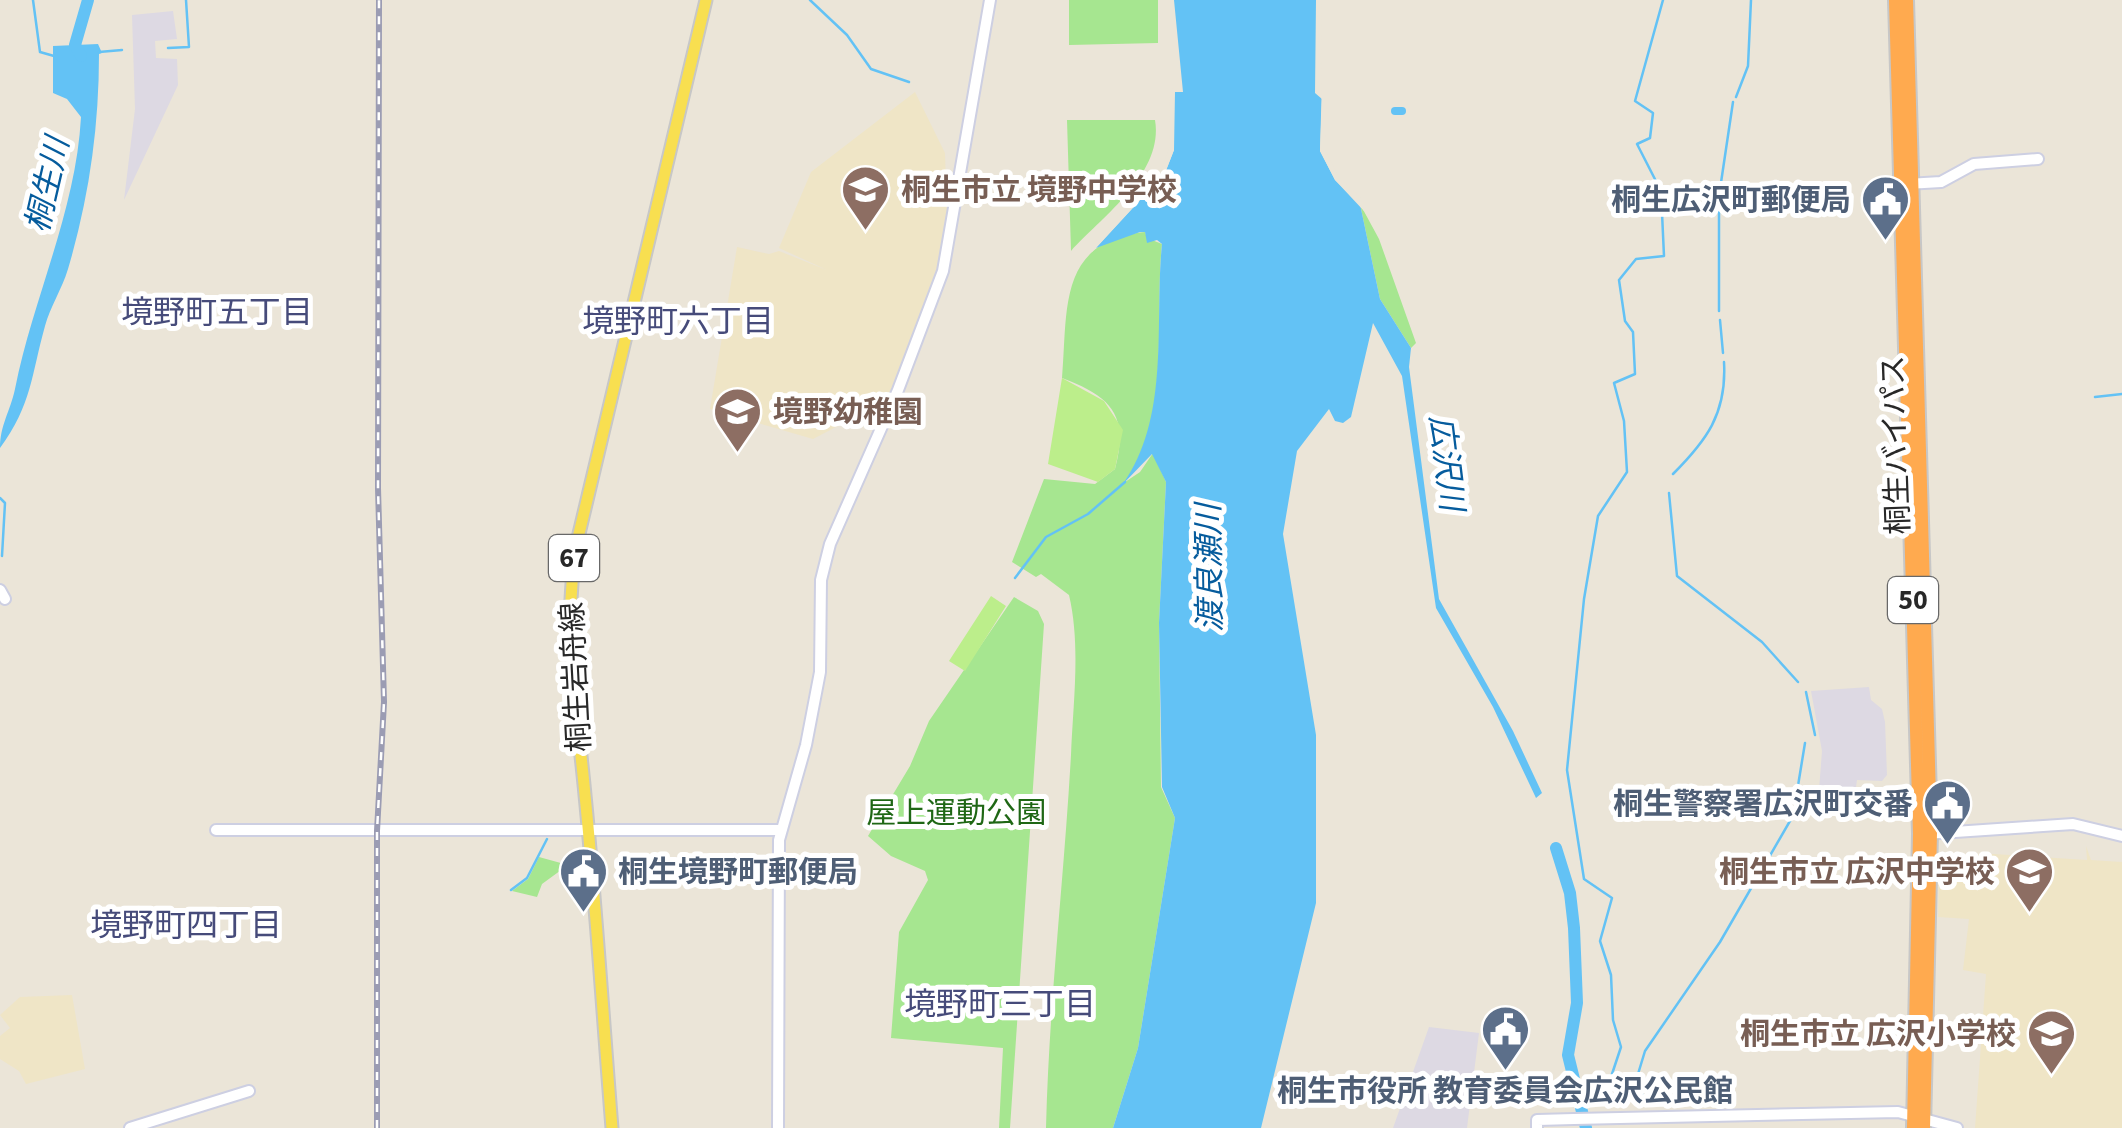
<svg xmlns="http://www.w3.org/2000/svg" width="2122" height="1128" font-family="'Source Sans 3','Noto Sans JP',sans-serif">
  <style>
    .industrial { fill: #ddd9e3 }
    .education { fill: #efe5c6 }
    .green { fill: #a6e690 }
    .pitch { fill: #bcee8b }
    .water { fill: #63c2f5 }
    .pier { fill: #ebe5d8 }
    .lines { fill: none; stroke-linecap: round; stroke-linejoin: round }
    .stream { stroke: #63c2f5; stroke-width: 2.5 }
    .canal { stroke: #63c2f5; stroke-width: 8 }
    .river { stroke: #63c2f5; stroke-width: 12 }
    .secondary-casing { stroke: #cdcfe2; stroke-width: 14 }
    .primary-casing { stroke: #c7c7c7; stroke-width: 15 }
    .highway-casing { stroke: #c7c7c7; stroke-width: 16 }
    .secondary { stroke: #fff; stroke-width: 10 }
    .primary { stroke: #f8df50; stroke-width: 11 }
    .highway { stroke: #ffaa4f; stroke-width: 12 }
    .rail-casing { stroke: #9b9cb3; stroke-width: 6 }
    .rail { stroke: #fff; stroke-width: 2.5; stroke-dasharray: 8; stroke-linecap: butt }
    .labels { text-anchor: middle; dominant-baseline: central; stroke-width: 10; stroke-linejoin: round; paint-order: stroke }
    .shield { fill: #fff; stroke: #686868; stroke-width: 2.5 }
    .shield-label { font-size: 28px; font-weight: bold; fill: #282828 }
    .education-label { font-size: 30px; font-weight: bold; fill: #785e54; stroke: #fff; text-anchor: start }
    .service-label { font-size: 30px; font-weight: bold; fill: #4e5e75; stroke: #fff; text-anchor: end }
    .street-label { font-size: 30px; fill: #282828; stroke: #fff }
    .park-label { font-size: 30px; fill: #1f6715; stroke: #fff }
    .water-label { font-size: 32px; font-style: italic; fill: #065c9d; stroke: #fff }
    .neighbourhood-label { font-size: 32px; fill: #464b7a; stroke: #fff }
  </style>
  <rect width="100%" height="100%" fill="#ebe5d8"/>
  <path class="industrial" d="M173 11 177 39 155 41 156 58 177 59 178 85 124 200 135 109 132 15Z
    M1869 687 1871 700 1882 709 1885 722 1887 775 1882 781 1857 780 1855 794 1819 790 1822 751 1811 691Z
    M1429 1027 1479 1033 1467 1128H1393Z"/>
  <path class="education" d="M915 92 945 153 947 215 943 252 888 400 813 439 710 409 737 247 769 254 779 251 827 270 779 248 811 172Z
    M2086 846 2091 860 2122 862V1128H1975L1986 974 1963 970 1969 919 1938 917 1939 867 1955 871 1965 855 1994 854 2087 860Z
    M72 995 85 1069 26 1084 19 1071 0 1059V1036L10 1028 0 1015 20 997Z"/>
  <path class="green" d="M1069 0H1158V43L1069 45Z
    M1067 120H1155C1164 173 1103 216 1071 251Z
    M1360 204 1379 239 1416 343 1411 348 1380 299Z
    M1145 232 1147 238 1162 244C1154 321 1172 414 1125 482L1140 472 1153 453 1166 482 1159 623 1161 787 1175 818 1138 1048 1113 1128H1046C1049 1003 1064 879 1071 755 1073 703 1081 646 1069 595L1041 574 1036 577 1012 562 1044 479 1095 484 1115 469C1129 415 1112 397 1062 378 1068 310 1057 241 1145 232Z
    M1014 597 1038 611 1044 624 1010 1128H999L1003 1048 891 1038 899 932 928 880 925 871 891 856 868 836 910 766 929 721Z
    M539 857 568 865 542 884 537 897 512 891 528 879Z"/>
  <path class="pitch" d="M1062 378 1104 401 1123 430 1115 469 1098 482 1048 464Z
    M991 596 1006 606 965 671 949 661Z"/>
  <path class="water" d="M1174 0H1316L1315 93 1322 99 1320 151 1335 180 1360 204 1380 299 1411 348 1409 367 1439 599 1513 731 1542 793 1536 798 1493 707 1436 608 1402 376 1373 323 1351 417 1343 423 1335 421 1329 409 1297 451 1283 534 1316 735V903L1261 1128H1113L1138 1048 1175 818 1162 787 1159 623 1166 482 1152 454 1123 484C1171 416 1154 322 1162 244L1157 240 1147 243 1145 232H1140L1096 248 1165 173 1174 150 1175 92H1183Z
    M98 44 102 53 99 54C99 128 89 198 68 269 62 289 50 307 45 326 31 376 32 404 0 448 0 425 10 412 15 389 33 298 76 211 81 117L67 99 53 93V46Z"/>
  <path class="pier" d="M1316 0H1321L1322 89 1327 94 1325 150 1339 177 1364 201V211L1335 180 1320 151 1322 80Z
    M1174 87V150L1165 173 1092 252V245L1161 170 1169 149 1170 92Z"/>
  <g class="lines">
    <path class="stream" d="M33 0 40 52 54 56
      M810 0 847 35 871 69 909 82
      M168 48 189 47 186 0
      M99 52 122 50
      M1736 97 1748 66 1751 0
      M1719 196 1733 102
      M1719 203V311
      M1720 320 1723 353
      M2095 397 2122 394
      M1673 474C1706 441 1727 414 1724 362
      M1669 493 1677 576 1762 642 1798 682
      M0 498 5 503 2 556
      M1015 578 1046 537 1088 514 1125 482
      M1806 692 1815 735
      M1795 804 1805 743
      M511 890 527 878 547 839
      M1611 1077 1621 1047 1613 1020 1611 975 1600 941 1612 898 1584 879 1567 770 1584 599 1598 516 1627 472 1624 421 1614 383 1635 374 1633 332 1625 321 1619 280 1636 259 1664 256 1661 191 1637 144 1650 138 1653 113 1635 101 1663 0
      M1643 1098 1638 1074 1645 1051 1720 942 1794 814"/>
    <path class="canal" d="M1395 111H1402"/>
    <path class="river" d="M81 56 75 45 88 0
      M1556 848 1570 893 1574 928 1577 1003 1568 1055 1586 1128"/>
    <defs>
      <path id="secondary" d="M1907 184 1941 182 1974 164 2038 159
        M0 590 5 599
        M216 830H780
        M1925 834 2073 824 2122 836
        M130 1128 249 1091
        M778 1128 779 840 806 745 820 672 821 580 830 544 898 390 943 271 990 0
        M1537 1128V1120L1574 1119 1898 1112 1957 1128"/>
      <path id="primary" d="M612 1128C603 1017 596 906 585 795 577 707 561 626 578 538L706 0"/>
      <path id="highway" d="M1895 0 1919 834 1913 1128
        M1907 0 1931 833 1924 1128"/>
    </defs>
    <use href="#secondary" class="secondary-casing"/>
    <use href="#primary" class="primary-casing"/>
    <use href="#highway" class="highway-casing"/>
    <use href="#secondary" class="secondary"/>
    <use href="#primary" class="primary"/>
    <use href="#highway" class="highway"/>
    <defs>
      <path id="rail" d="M377 1128V831L384 702 378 488 379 0"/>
    </defs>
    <use href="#rail" class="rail-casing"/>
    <use href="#rail" class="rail"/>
  </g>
  <defs>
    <symbol id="school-pin" viewBox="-11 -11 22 30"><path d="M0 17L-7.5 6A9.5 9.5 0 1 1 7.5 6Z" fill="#8d6e63" stroke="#fff"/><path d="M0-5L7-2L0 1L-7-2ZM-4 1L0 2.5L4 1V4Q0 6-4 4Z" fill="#fff"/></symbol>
    <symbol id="civic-pin" viewBox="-11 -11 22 30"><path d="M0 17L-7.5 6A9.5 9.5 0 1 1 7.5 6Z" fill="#5c6f8a" stroke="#fff"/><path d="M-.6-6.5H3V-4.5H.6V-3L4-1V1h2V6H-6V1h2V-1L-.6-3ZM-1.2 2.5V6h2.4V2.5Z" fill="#fff"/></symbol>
  </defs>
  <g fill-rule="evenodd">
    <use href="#school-pin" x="838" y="162" width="55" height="75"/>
    <use href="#civic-pin" x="1858" y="172" width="55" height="75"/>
    <use href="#school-pin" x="710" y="384" width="55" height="75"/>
    <use href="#civic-pin" x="1920" y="776" width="55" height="75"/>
    <use href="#civic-pin" x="556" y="844" width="55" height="75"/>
    <use href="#school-pin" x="2002" y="844" width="55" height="75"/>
    <use href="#civic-pin" x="1478" y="1002" width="55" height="75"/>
    <use href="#school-pin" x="2024" y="1006" width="55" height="75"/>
  </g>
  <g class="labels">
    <g class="shield">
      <rect x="549" y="535" width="50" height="46" rx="8"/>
      <rect x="1888" y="577" width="50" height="46" rx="8"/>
    </g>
    <g class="shield-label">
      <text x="574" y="558">67</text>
      <text x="1913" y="600">50</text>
    </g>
    <g class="education-label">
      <text x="901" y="190">桐生市立 境野中学校</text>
      <text x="773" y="412">境野幼稚園</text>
      <text x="1995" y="872" text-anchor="end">桐生市立 広沢中学校</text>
      <text x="2016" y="1034" text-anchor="end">桐生市立 広沢小学校</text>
    </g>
    <g class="service-label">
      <text x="1851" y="200">桐生広沢町郵便局</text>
      <text x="1913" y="804">桐生警察署広沢町交番</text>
      <text x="618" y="872" text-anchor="start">桐生境野町郵便局</text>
      <text x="1505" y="1091" text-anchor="middle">桐生市役所 教育委員会広沢公民館</text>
    </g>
    <g class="street-label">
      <text transform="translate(1896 445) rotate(-92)">桐生バイパス</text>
      <text transform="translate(576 677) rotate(-93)">桐生岩舟線</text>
    </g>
    <g class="park-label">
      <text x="956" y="813">屋上運動公園</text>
    </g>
    <g class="water-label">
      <text transform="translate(48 185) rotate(-77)">桐生川</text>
      <text transform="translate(1446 463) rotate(83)">広沢川</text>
      <text transform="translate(1210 568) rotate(-91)">渡良瀬川</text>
    </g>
    <g class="neighbourhood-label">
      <text x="217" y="313">境野町五丁目</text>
      <text x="678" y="322">境野町六丁目</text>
      <text x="186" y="926">境野町四丁目</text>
      <text x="1000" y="1005">境野町三丁目</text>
    </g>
  </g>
</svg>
